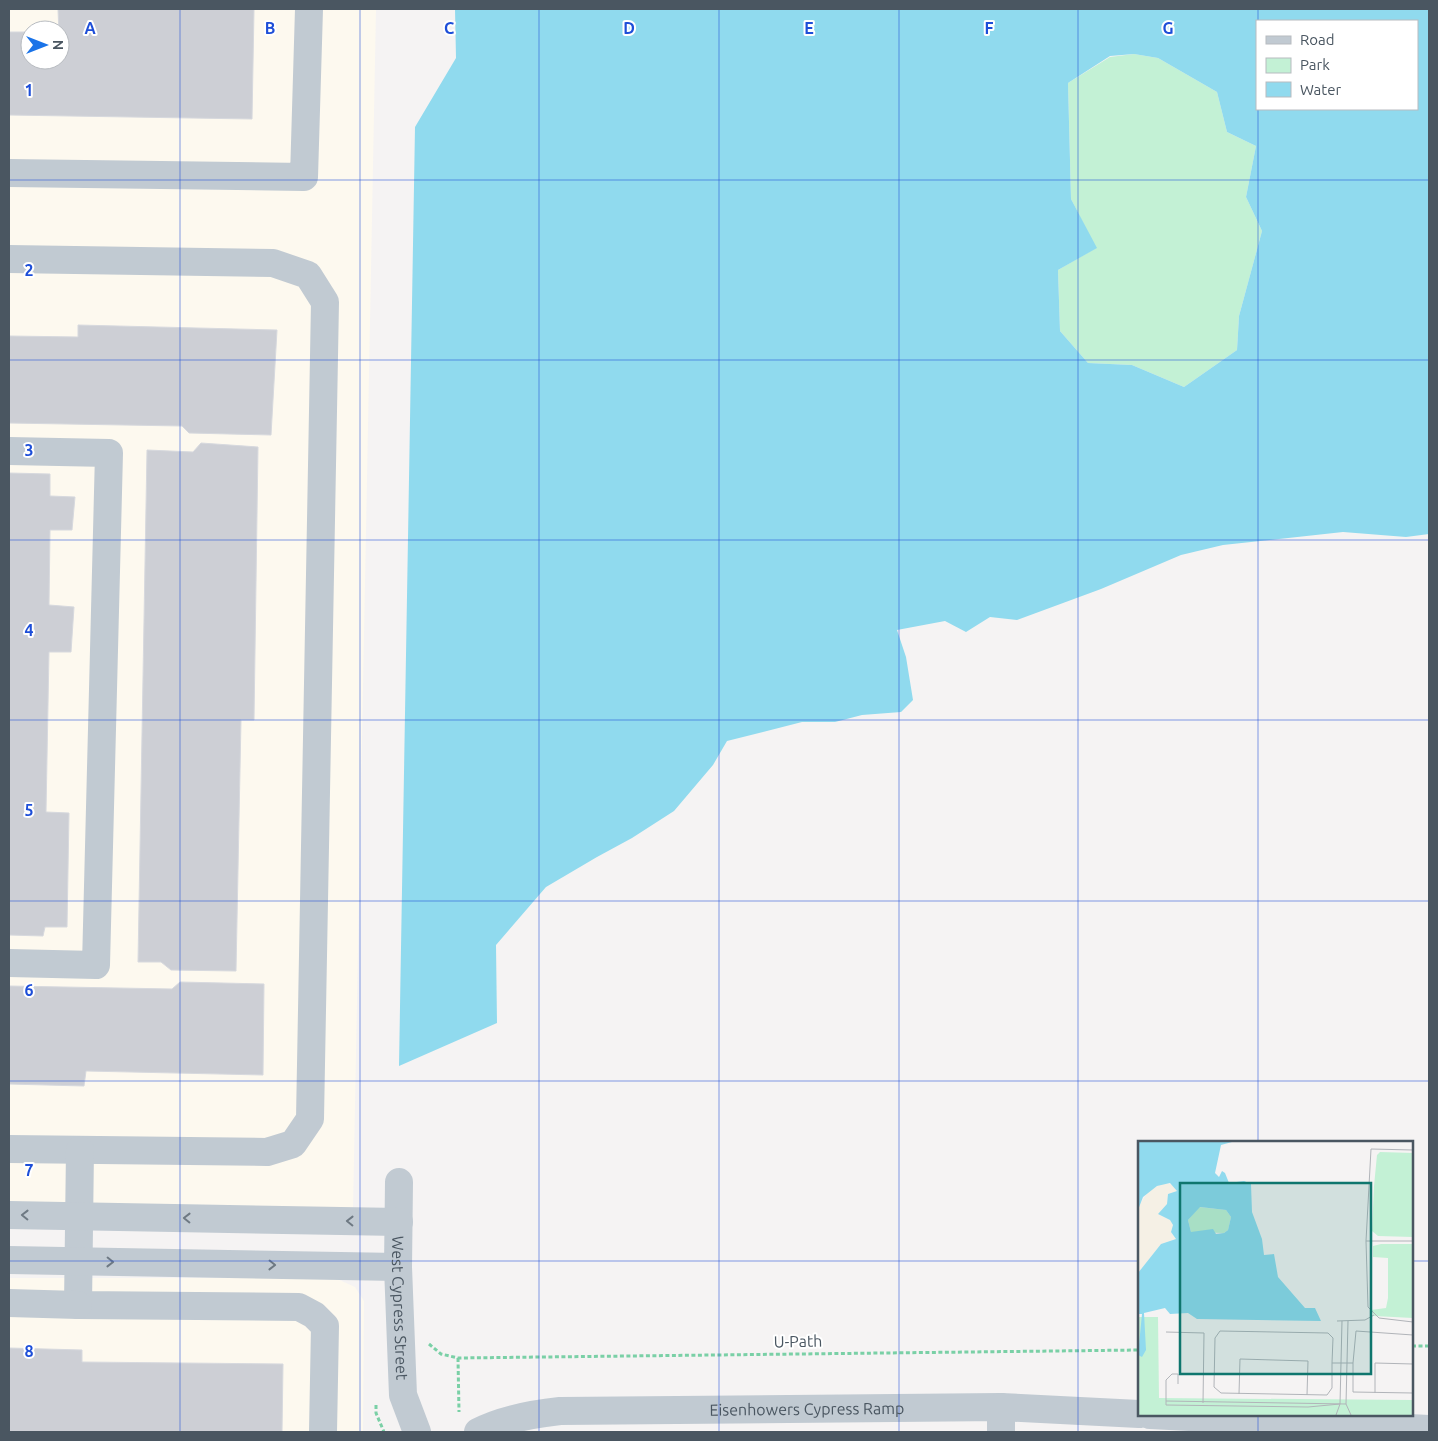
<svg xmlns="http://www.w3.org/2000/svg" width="1438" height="1441" font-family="Ubuntu,sans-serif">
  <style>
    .commercial { fill: #fdf9ef; fill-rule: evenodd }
    .green { fill: #c3f1d5 }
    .water { fill: #90daee; fill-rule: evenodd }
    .building { fill: #cdcfd5; stroke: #d7d9de }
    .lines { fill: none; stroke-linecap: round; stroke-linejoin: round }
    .path { stroke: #7ad0a6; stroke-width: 3; stroke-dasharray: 4 2.5; stroke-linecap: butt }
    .minor { stroke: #c1cad2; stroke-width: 28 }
    .oneway { stroke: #6e7983 }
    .grid { fill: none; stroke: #1d4ed8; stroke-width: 1; stroke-opacity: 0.55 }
    .labels { text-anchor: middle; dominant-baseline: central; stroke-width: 4; stroke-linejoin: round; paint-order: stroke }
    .street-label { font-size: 16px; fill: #4a5661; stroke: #fff }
    .inset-road { fill: none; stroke: #b1b4b9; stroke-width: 1 }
    .view { fill: #0f766e; fill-opacity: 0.15; stroke: #0f766e; stroke-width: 2.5 }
    .inset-edge { fill: none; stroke: #4a5661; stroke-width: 2.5 }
    .grid-label { font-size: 16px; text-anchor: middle; font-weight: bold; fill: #1d4ed8; stroke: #fff; stroke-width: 4; stroke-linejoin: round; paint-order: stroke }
  </style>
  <rect width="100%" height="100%" fill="#f5f3f3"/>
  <path class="commercial" d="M9 9H376L353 1210 9 1203ZM30 30H60V60H30Z
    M9 1278H335L355 1287 364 1301 363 1432H9Z"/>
  <path class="green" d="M1134 54 1158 58 1217 92 1227 132 1256 146 1246 197 1262 231 1239 316 1237 350 1184 387 1132 365 1088 363 1060 331 1058 270 1096 248 1071 199 1068 83 1110 57Z"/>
  <path class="water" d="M455 9H1429V534L1406 537 1343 532 1223 545 1181 555 1101 589 1017 620 990 617 966 632 945 621 897 630 906 657 913 700 901 712 862 715 835 722H802L727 741 713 765 674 811 632 838 597 857 546 887 496 945 497 1023 399 1066 415 127 456 58ZM1257 21H1417V109H1257ZM1134 54 1158 58 1217 92 1227 132 1256 146 1246 197 1262 231 1239 316 1237 350 1184 387 1132 365 1088 363 1060 331 1058 270 1097 248 1071 199 1068 83 1110 56Z"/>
  <path class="building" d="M58 9H254L252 119 9 115V32H30V60H60Z
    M78 325 277 330 271 435 189 433 182 426 9 423V336L78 337Z
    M201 443 258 447 254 720H241L236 971 171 970 161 962H138L147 450 193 452Z
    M9 473 50 474V496L75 497 72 530H50L49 605 74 607 71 652H49L46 812 69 813 67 927H45L43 936 9 935Z
    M180 982 264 984 263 1075 86 1071 84 1086 9 1084V986L172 989Z
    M9 1348 82 1350V1362L283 1364 282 1432H9Z"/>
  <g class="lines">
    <path class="path" d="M429 1344 441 1354 458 1358 1139 1350
      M1412 1346H1429
      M458 1358 459 1412
      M376 1405V1413L384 1432"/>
    <g class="minor">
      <path d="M9 173 304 177 309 9"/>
      <path d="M9 259 273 263 308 275 325 302 310 1119 293 1144 267 1152 9 1149"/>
      <path d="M9 451 109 453 96 965 9 963"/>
      <path d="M80 1150 78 1305 299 1307 314 1315 325 1326 323 1432"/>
      <path id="s1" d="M399 1182 398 1267 403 1395 417 1432"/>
      <path d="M9 1215 399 1222"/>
      <path d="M9 1260 398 1267"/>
      <path d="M9 1303 78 1305"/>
      <path d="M1150 1415 1429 1429"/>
      <path id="s2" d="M478 1432C503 1419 532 1414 560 1411L1001 1407 1139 1414"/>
      <path d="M1001 1432V1407"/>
    </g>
  </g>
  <defs><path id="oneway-chevron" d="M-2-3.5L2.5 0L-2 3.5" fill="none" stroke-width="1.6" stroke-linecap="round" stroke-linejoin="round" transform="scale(1.25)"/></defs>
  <g class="oneway">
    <use href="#oneway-chevron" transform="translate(25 1215) rotate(-179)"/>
    <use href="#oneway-chevron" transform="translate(187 1218) rotate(-179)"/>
    <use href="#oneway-chevron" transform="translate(350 1221) rotate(-179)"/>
    <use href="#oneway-chevron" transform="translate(110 1262) rotate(1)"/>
    <use href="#oneway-chevron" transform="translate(272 1265) rotate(1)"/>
  </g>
  <path class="grid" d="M180 9V1432M360 9V1432M539 9V1432M719 9V1432M899 9V1432M1078 9V1432M1258 9V21M1258 109V1142M9 180H1429M9 360H1429M9 540H1429M9 720H1429M9 901H1429M9 1081H1429M9 1261H1139M1412 1261H1429M1258 1415V1432"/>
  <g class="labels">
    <g class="street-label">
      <text stroke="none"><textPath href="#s1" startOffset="126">West Cypress Street</textPath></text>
      <text transform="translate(798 1341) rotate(-1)">U-Path</text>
      <text stroke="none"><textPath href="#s2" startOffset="332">Eisenhowers Cypress Ramp</textPath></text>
    </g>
  </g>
  <g transform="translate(1138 1141)">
    <rect width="275" height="275" fill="#f5f3f3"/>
    <path d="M242 11 275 12V96L240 95 234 90 236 45 239 14ZM61 66 88 69 93 76 90 89 86 92 53 91 50 79ZM243 103H275V177L236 175 233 169 248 167 250 157V117L235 116V105ZM0 176H20L21 257 275 259V274H0Z" fill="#c3f1d5"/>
    <path d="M26 42 36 44 39 50 30 53 29 63 20 73 32 79 35 84 33 91 38 98 23 103 0 132 1 65 11 49Z" fill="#f5f0e5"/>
    <path d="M0 1H94L83 4 77 32 81 36 84 30 87 32 91 42 106 40 113 43 114 71 124 98 126 114 136 113 140 136 167 167H177L183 180 59 178 50 172 32 173 27 167 6 172 8 209 4 216 0 214 4 173H0V132L23 103 38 98 33 91 35 84 32 79 20 73 29 63 30 53 39 50 32 42 19 45 5 56 0 69ZM62 66 88 69 93 76 90 89 86 92 78 93 75 88 53 91 50 79Z" fill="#90daee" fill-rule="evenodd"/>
    <path class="inset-road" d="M233 8 228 100 230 166 241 177 275 181M233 8 275 9M228 100H275M199 180 227 179 236 174M210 180 208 263 213 274M28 191 66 192 65 262M194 222V247L189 254 83 252 76 246 77 197 82 190 190 192 195 197 194 222H215L218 190 275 194M215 222V251L275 252M40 243V233H34L28 239V264L170 266 202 263M237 252V222L275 223M101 253 102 218 170 220 169 254M28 260 208 263M198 274 202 263 204 180"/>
    <path class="view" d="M42 42H233V233H42Z"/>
    <rect width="275" height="275" class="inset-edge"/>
  </g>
  <g class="grid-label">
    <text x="90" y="34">A</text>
    <text x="270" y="34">B</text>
    <text x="449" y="34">C</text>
    <text x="629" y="34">D</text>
    <text x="809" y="34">E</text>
    <text x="989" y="34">F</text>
    <text x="1168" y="34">G</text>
    <text x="29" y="96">1</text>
    <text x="29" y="276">2</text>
    <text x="29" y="456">3</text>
    <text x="29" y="636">4</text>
    <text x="29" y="816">5</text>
    <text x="29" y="996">6</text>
    <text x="29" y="1176">7</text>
    <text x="29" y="1357">8</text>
  </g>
  <rect width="1438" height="1441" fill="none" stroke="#4a5661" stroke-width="20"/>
  <rect x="1256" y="20" width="162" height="90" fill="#ffffff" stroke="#b7bbc0"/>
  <rect x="1266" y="36" width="25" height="8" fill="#c1cad2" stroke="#b7bbc0"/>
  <text x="1300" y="45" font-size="15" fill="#4a5661">Road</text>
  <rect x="1266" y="58" width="25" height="15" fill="#c3f1d5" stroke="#b7bbc0"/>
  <text x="1300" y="70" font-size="15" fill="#4a5661">Park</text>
  <rect x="1266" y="82" width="25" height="15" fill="#90daee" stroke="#b7bbc0"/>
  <text x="1300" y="95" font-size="15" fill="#4a5661">Water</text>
  <g transform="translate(45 45) rotate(90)"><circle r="24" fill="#ffffff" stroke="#b7bbc0"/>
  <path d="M0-4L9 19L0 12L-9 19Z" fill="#1a73e8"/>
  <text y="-8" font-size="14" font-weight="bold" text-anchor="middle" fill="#4a5661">N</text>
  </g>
</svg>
